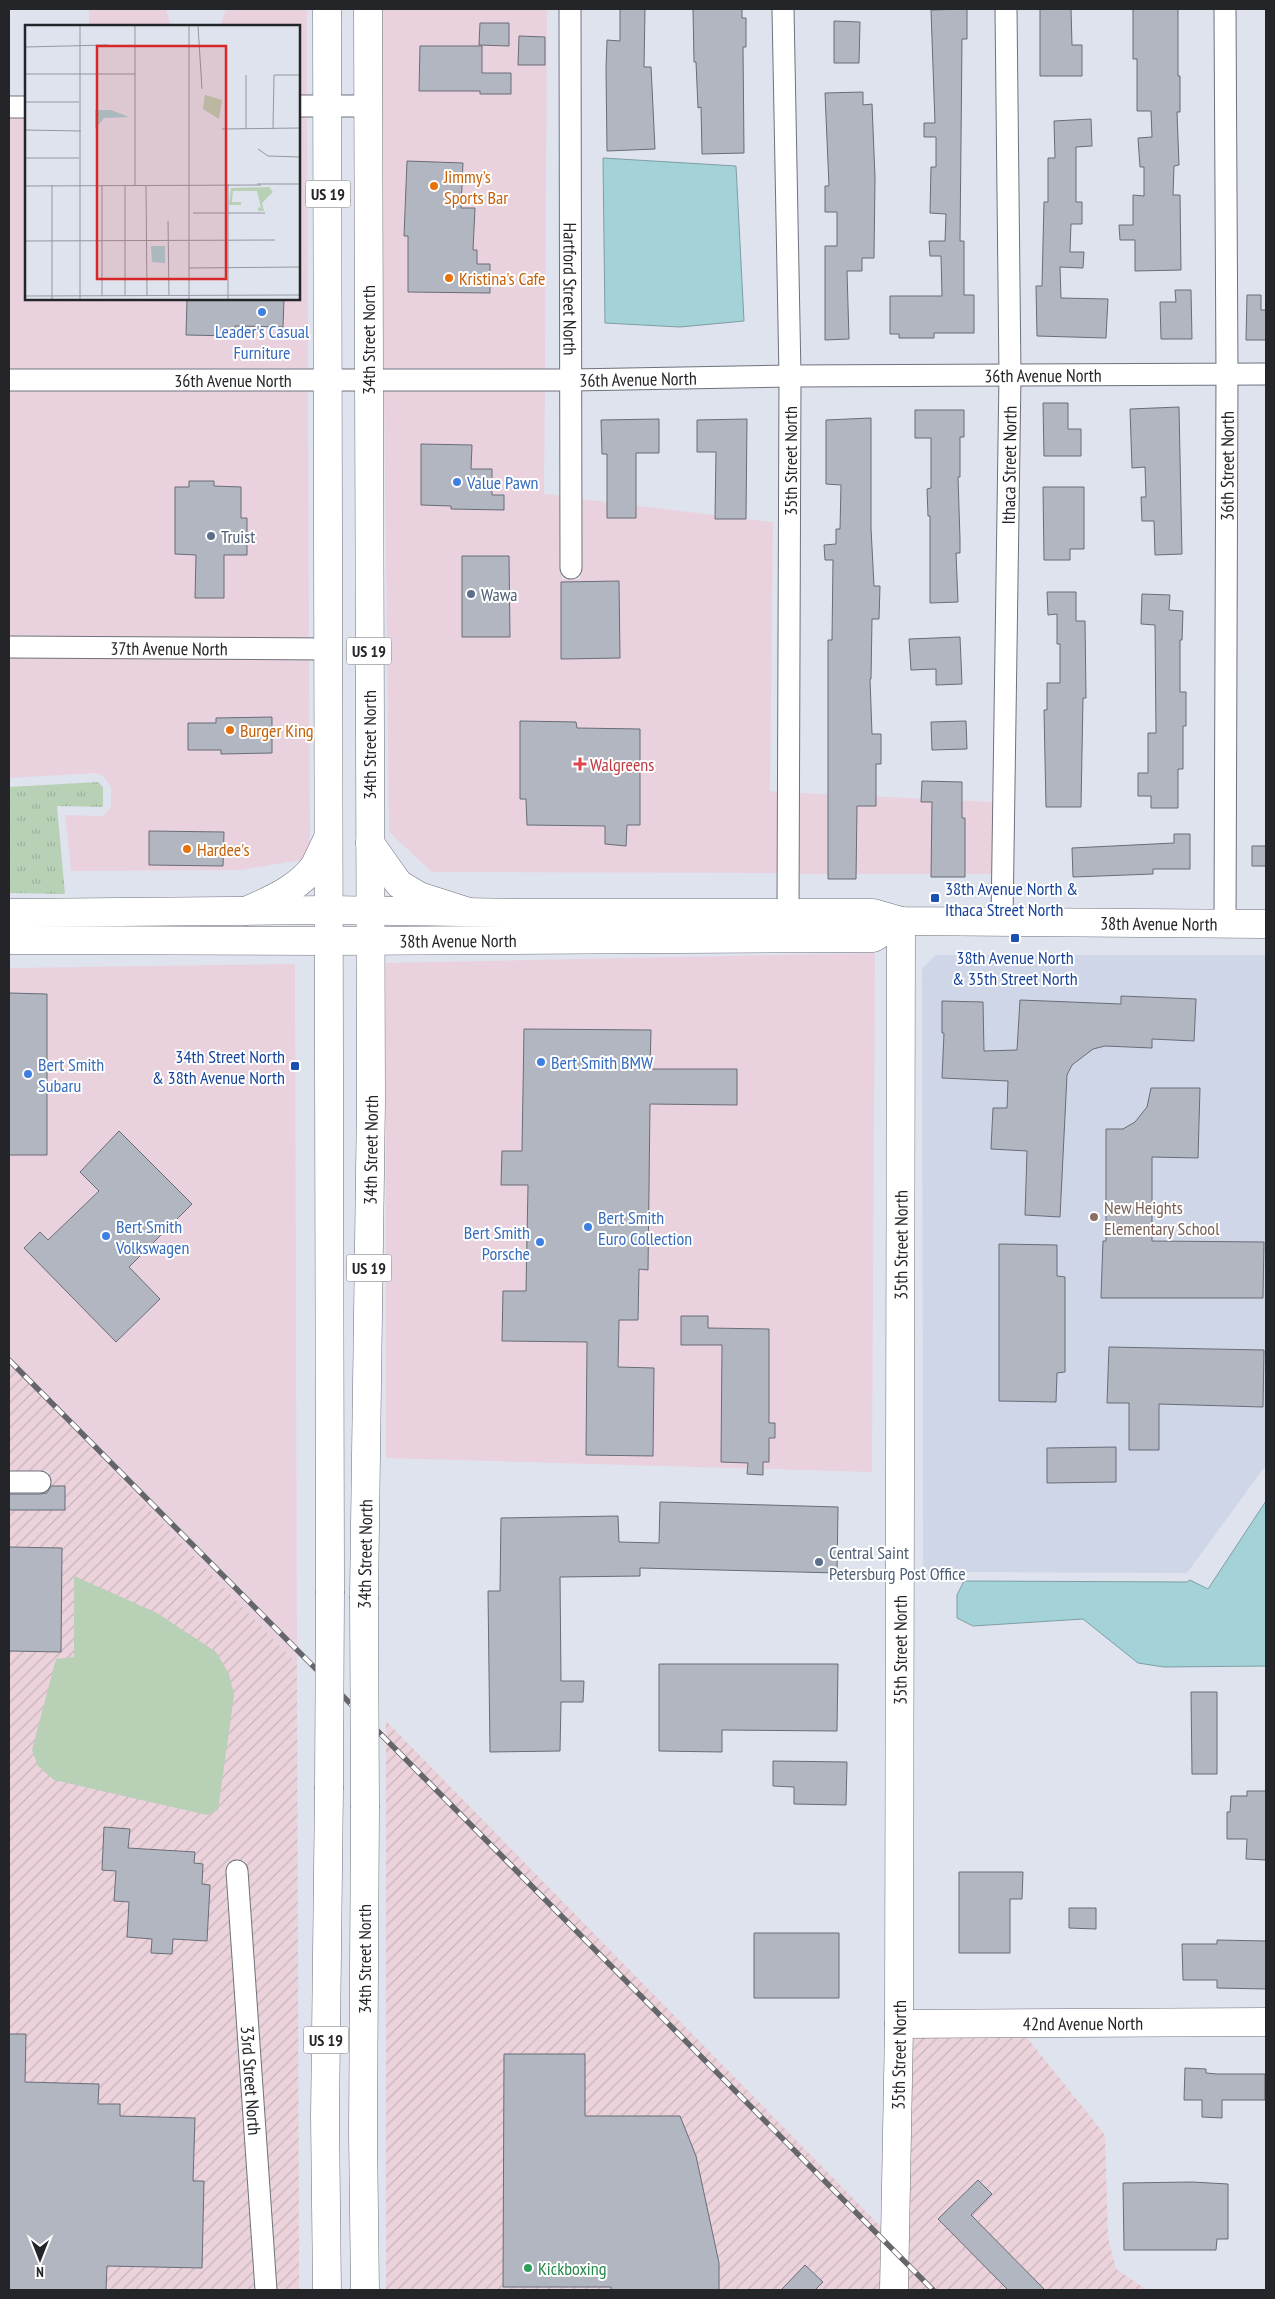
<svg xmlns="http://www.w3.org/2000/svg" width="1275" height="2299" font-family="'PT Sans Narrow',sans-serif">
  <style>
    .commercial { fill: #e9d2de }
    .industrial { fill: url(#industrial-furrows) }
    .built { fill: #cfd6e8 }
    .grass { fill: url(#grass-tufts) }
    .garden { fill: #b7d0b6 }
    .water { fill: #a4d2d9; stroke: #7d9ea4 }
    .building { fill: #b1b6c0; stroke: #696d77 }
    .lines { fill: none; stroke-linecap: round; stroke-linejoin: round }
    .street-casing { stroke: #6e727c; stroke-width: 23 }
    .secondary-casing { stroke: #6e727c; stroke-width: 29 }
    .highway-casing { stroke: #6e727c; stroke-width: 29 }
    .street { stroke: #fff; stroke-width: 21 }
    .secondary { stroke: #fff; stroke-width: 28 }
    .highway { stroke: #fff; stroke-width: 28 }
    .rail-casing { stroke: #64666c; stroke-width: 5.5 }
    .rail { stroke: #fff; stroke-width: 4; stroke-dasharray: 11; stroke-linecap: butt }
    .highway-bridge-casing { stroke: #6e727c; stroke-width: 29; stroke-linecap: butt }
    .highway-bridge { stroke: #fff; stroke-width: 28 }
    .food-dot { fill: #e8710a; stroke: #fff; stroke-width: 2 }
    .shop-dot { fill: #3f7fe0; stroke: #fff; stroke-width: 2 }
    .service-dot { fill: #5c6f8a; stroke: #fff; stroke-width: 2 }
    .health-dot { fill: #e0444e; stroke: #fff; stroke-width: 2 }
    .transit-dot { fill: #1a4fb4; stroke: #fff; stroke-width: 2 }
    .education-dot { fill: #8d6e63; stroke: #fff; stroke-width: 2 }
    .leisure-dot { fill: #2e9e5b; stroke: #fff; stroke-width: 2 }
    .labels { text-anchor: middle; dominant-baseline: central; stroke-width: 4; stroke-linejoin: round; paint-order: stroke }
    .shield { fill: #fff; stroke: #656668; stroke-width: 1 }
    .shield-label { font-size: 16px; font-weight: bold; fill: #232528 }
    .food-label { font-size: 18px; fill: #c56008; stroke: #fff; text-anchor: start }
    .street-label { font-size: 18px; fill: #232528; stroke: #fff }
    .shop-label { font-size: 18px; fill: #366cbe; stroke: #fff; text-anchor: start }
    .service-label { font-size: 18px; fill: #4e5e75; stroke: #fff; text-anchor: start }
    .health-label { font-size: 18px; fill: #be3a42; stroke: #fff; text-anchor: start }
    .transit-label { font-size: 18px; fill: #164399; stroke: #fff; text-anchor: start }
    .education-label { font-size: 18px; fill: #785e54; stroke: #fff; text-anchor: start }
    .leisure-label { font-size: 18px; fill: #27864d; stroke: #fff; text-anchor: start }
    .inset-road { fill: none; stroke: #94979f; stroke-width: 1 }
    .view { fill: #d62828; fill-opacity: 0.15; stroke: #d62828; stroke-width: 2.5 }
    .inset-edge { fill: none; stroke: #232528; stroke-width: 2.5 }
  </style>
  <defs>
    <pattern id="industrial-furrows" width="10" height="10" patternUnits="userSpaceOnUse" patternTransform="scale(1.25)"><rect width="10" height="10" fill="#ebd2db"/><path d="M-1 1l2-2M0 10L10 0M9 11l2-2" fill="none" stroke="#c9b4bc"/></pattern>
    <pattern id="grass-tufts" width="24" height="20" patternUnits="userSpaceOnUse" patternTransform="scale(1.25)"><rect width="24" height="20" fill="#b7d0b6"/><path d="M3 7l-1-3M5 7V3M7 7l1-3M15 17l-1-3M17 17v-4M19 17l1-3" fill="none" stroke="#9db29c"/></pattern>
  </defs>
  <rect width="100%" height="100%" fill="#dfe3ee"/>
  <path class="commercial" d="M89 9H166L170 23 180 26H89Z
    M226 9H307V95H299V26H220Z
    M379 9H547L545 369 384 368Z
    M299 116H307L308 368 9 370V117H26V299H299Z
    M308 389 309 638 9 636V391Z
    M384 389 545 390 544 494 562 496V579H580V499L773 522 770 791 779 792V873L432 872 389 832Z
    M9 657 309 659 310 853 307 859 240 870 71 871 65 815 103 816 111 807V787L103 776 97 773 9 778Z
    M798 793 994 802 993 874H797Z
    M875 953 872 1472 386 1458V963Z
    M295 964 297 1664 9 1362V968Z"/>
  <path class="industrial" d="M9 1362 297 1664 299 2290H275L245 1860 227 1862 256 2290H9V1492H49V1471H9Z
    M386 1721 885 2231V2290H386Z
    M1024 2034 1105 2135 1108 2238 1116 2269 1147 2290H903L908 2035Z"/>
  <path class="built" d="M936 955H1266V1465L1187 1573 923 1572 922 969Z"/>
  <path class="grass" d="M98 782 103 787V807L57 806 65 894 9 893V787Z"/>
  <path class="garden" d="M74 1576 157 1613 216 1652 229 1674 234 1695 218 1810 207 1815 54 1780 38 1766 32 1750 56 1659 74 1657Z"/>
  <path class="water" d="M603 158 736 166 744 321 680 327 605 323Z
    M1266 1501V1666L1164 1667 1138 1663 1083 1619 973 1626 957 1618V1595L964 1581 1187 1582 1190 1580 1208 1589Z"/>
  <path class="building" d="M620 9H645L644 67H651L655 149 607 151 606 68 607 40 620 41Z
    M693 9H742V18H746V47H743L744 153 702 154 701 107 698 108 696 62H694Z
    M967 9V39H962L960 241H964V295H974V333H934V338H899V334H890V296H942L941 256H930L929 241H945L946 214 930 213 931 167H936V137H924V123H935L931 10Z
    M1040 9H1071L1072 45H1082V76H1040Z
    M1133 9H1178V76H1180V112H1177L1179 165 1174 166 1173 195H1180L1181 270 1135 271V240H1120L1119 225H1133V195L1144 196V167H1140L1138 138 1152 137 1151 111H1137V59H1133Z
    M834 21 860 22 859 63H834Z
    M480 23H509V46L479 45Z
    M519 36 545 37V65H518Z
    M420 46H482V73H511V94H480V91H419Z
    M863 92V105L872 104 875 178 874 258H862V271H847L849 339 825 340V246H837V212H825V186H829L825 93Z
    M1091 119 1092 146 1076 147V202H1082V224H1071L1070 252H1084L1083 268 1060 267 1061 298 1108 299 1106 338 1037 336 1036 286H1042L1044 202H1048V158H1055L1054 121Z
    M407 161 463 163 461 208H475L473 250H477V264H490V293L408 292V236H404Z
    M1175 290H1191L1192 339H1161L1160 302H1176Z
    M1247 295H1261V310H1266V340H1246Z
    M187 299H284L283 327 235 326V336L186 335Z
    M1043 403H1068V429H1081V456H1044Z
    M1179 407 1182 554 1155 555 1154 521H1142L1141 497H1146L1145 467 1132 468 1130 409Z
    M915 410H964V437H960V477H958L960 539V553H956L958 602 930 603V516H928L927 489 931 488V438H915Z
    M871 418V528L874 586H880L879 619H872L871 679H870L872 734H881V764H876V806H857L856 879H828V640H832L833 560H825L824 545 836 544V529H840L841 485 826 484V420Z
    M659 419V453H636V518H607V454H602L601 420Z
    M747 419 746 519H715L716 452H697V420Z
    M421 444 472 445 471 469H492V495H504V510L451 509V506L421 505Z
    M189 481H214V486L241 487V518H247V555H224V598H195L196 555 175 554V487H189Z
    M1043 487H1084V549H1070V560H1044Z
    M462 556H509L510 637H462Z
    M619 581 620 658 561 659V582Z
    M1047 592H1076V621H1085L1086 698H1083L1081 807H1046L1044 710H1047V683H1060V644H1057V614L1048 615Z
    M1142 594 1170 595 1169 610 1183 611 1182 640H1180V692H1186V726H1183V769H1178V808H1151V796H1138V773H1148V733H1156L1155 625 1141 624Z
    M960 637 962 684 936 685V669L911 670 909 639Z
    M272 717V753L221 754V750H188V723H216V718Z
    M520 721 576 722 577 728 640 729V825H627L626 846 605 844V826L527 825 526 799H520Z
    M966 721 967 749 932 750 931 722Z
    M922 781 962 782V818H965V877H931L932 802H921Z
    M149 831 224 832 223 866 149 865Z
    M1174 834H1190V869H1153V874L1073 877 1072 848 1174 843Z
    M1252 846H1266V866H1252Z
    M9 993 47 994V1155H9Z
    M1121 996 1196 999 1194 1041 1152 1039V1048L1105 1046 1093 1049 1072 1065 1067 1075 1060 1217 1025 1215 1027 1151 991 1149 993 1108H1007L1008 1081 942 1078 944 1033H942V1001L983 1002 984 1051 1017 1050 1020 1000 1121 1004Z
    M524 1029 651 1030 650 1069H737V1105L650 1104 648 1270 639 1269 638 1320H619L618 1367 654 1368 653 1456 586 1455 587 1342 502 1341 503 1291H526L528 1185H501L502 1151H522Z
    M1151 1088H1200L1198 1158 1152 1157V1241L1264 1242 1263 1298H1101L1103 1241H1106V1129H1123L1135 1122 1147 1107Z
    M119 1131 192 1204 129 1267 160 1299 116 1342 24 1248 40 1232 48 1240 99 1191 80 1172Z
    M999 1244 1057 1245V1276L1065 1277V1372L1057 1373 1056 1402 999 1401Z
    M681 1316H708V1328L769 1329V1423H775V1438H769V1462H763V1475L747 1474 748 1463 721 1462 722 1345H681Z
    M1109 1347 1264 1350 1263 1407 1159 1404V1450H1129V1403H1107Z
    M1116 1447V1482L1047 1483V1448Z
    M51 1486H65V1510H9V1494H40L47 1493Z
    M660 1502 838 1507 837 1573 640 1568V1576L560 1577 561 1681H584L583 1702H561L560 1751 490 1752 488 1591H500L501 1518 618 1516 619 1542 659 1543Z
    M9 1547 62 1548 61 1652 9 1651Z
    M659 1664H838L837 1731 722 1730V1752L659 1751Z
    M1191 1692H1217V1774H1192Z
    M773 1761 847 1762 846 1805 794 1804V1787L773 1786Z
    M1247 1791H1266V1860L1246 1859 1247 1839H1227V1812H1230L1231 1796H1247Z
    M104 1827 130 1829 128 1848 195 1852 194 1863 203 1864 202 1884 210 1885 207 1941 173 1939 172 1954 151 1953 152 1939 127 1937 129 1902 114 1901 116 1871 102 1870Z
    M959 1872H1023L1022 1899H1010V1953H959Z
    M1069 1908H1096V1929L1069 1928Z
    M754 1933H839V1998H754Z
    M1217 1940 1266 1941V1989L1217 1988V1980H1183L1182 1944H1217Z
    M9 2034H26L25 2082 99 2084 98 2104H120V2116L195 2118 193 2181H204L202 2268 107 2266 106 2290H9Z
    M504 2054H585V2116H680L696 2156 719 2263V2290H611V2287H503Z
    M1185 2068 1206 2069V2073L1217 2074H1265V2100H1222V2118L1202 2117V2100H1184Z
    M978 2180 992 2194 971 2215 1045 2290H1008L938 2219Z
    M1192 2182 1228 2184V2239H1217L1216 2250H1124L1123 2183Z
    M805 2265 823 2282 815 2290H781Z"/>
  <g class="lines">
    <defs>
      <g id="street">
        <path id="s1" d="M570 9 571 568"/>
        <path d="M783 9 790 376 788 913"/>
        <path d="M299 106H368"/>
        <path d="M9 107H26"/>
        <path id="s2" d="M9 380H572L790 376 1266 374"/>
        <path id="s3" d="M9 647 328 649"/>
        <path id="s4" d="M1002 921 1010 375 1006 9"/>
        <path id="s5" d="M1225 924 1227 374 1225 9"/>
        <path d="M9 1482H40"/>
        <path id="s6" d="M237 1871 266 2290"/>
      </g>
      <g id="secondary">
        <path id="s7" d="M9 913 328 910 522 913H873L901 921 1266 924"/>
        <path id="s8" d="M9 940 329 941 873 938 901 921"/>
        <path id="s9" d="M899 2024 1266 2022"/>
        <path id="s10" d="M894 2290 899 2028 901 921"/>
      </g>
      <g id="highway">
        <path d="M327 9 330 1591"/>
        <path d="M370 843 399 884 419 896 466 911"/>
        <path d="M246 911C270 900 300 888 315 865 319 857 323 848 327 840"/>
        <path id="s11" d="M364 1596 371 1102 368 9"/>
        <path d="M365 1808 363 2134 365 2290"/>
        <path d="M327 2290 325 2117 329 1789"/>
      </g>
    </defs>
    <use href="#street" class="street-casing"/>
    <use href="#secondary" class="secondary-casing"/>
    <use href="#highway" class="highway-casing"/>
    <use href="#street" class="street"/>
    <use href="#secondary" class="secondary"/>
    <use href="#highway" class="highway"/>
    <defs>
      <path id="rail" d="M9 1360 933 2290"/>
    </defs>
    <use href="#rail" class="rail-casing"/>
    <use href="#rail" class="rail"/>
    <defs>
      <path id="highway-bridge" d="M364 1596 365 1808
        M329 1789 330 1591"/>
    </defs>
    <use href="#highway-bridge" class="highway-bridge-casing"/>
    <use href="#highway-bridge" class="highway-bridge"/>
  </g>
  <g class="food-dot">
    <circle cx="434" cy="186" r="5"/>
    <circle cx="449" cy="278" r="5"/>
    <circle cx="230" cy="730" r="5"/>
    <circle cx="187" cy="849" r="5"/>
  </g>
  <g class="shop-dot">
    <circle cx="262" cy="312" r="5"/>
    <circle cx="457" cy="482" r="5"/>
    <circle cx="541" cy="1062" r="5"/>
    <circle cx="28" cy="1074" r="5"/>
    <circle cx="588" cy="1227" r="5"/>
    <circle cx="106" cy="1236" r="5"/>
    <circle cx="540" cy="1242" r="5"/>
  </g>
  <g class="service-dot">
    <circle cx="211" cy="536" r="5"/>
    <circle cx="471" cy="594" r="5"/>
    <circle cx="819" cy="1562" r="5"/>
  </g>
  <path class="health-dot" d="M577.5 756.5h5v5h5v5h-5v5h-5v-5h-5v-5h5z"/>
  <g class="transit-dot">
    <rect x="930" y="893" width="10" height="10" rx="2.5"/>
    <rect x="1010" y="933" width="10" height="10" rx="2.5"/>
    <rect x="290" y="1061" width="10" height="10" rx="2.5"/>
  </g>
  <circle class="education-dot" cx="1094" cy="1217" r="5"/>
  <circle class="leisure-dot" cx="528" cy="2268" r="5"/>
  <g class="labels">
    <g class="shield">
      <rect x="305.5" y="180.5" width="45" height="27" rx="4"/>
      <rect x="346.5" y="637.5" width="45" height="27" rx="4"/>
      <rect x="346.5" y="1254.5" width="45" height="27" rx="4"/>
      <rect x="303.5" y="2026.5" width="45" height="27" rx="4"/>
    </g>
    <g class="shield-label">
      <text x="328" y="194">US 19</text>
      <text x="369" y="651">US 19</text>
      <text x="369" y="1268">US 19</text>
      <text x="326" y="2040">US 19</text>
    </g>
    <g class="food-label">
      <text x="444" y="176">Jimmy's<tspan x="444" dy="21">Sports Bar</tspan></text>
      <text x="459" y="278">Kristina's Cafe</text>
      <text x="240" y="730">Burger King</text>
      <text x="197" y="849">Hardee's</text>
    </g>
    <g class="street-label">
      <text stroke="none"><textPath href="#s1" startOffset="280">Hartford Street North</textPath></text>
      <text transform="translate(368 340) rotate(-90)">34th Street North</text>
      <text stroke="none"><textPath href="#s2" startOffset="1034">36th Avenue North</textPath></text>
      <text stroke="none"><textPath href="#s2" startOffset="224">36th Avenue North</textPath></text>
      <text stroke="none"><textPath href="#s2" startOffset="629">36th Avenue North</textPath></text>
      <text transform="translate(790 461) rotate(-90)">35th Street North</text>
      <text stroke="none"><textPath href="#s4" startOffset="456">Ithaca Street North</textPath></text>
      <text stroke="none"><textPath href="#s5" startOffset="458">36th Street North</textPath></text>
      <text stroke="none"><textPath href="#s3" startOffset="160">37th Avenue North</textPath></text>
      <text transform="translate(369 745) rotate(-90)">34th Street North</text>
      <text stroke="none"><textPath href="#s7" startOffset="1151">38th Avenue North</textPath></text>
      <text stroke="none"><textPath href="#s8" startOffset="449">38th Avenue North</textPath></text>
      <text stroke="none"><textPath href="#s11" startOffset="446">34th Street North</textPath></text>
      <text stroke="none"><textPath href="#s10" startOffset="1045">35th Street North</textPath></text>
      <text transform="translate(365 1554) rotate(-89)">34th Street North</text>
      <text stroke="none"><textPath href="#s10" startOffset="640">35th Street North</textPath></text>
      <text transform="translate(364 1959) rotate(-90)">34th Street North</text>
      <text stroke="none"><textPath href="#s9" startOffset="184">42nd Avenue North</textPath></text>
      <text stroke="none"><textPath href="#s10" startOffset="235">35th Street North</textPath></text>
      <text stroke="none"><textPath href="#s6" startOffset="210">33rd Street North</textPath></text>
    </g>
    <g class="shop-label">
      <text x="262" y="331" text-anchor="middle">Leader's Casual<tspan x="262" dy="21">Furniture</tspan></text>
      <text x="467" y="482">Value Pawn</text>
      <text x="551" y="1062">Bert Smith BMW</text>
      <text x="38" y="1064">Bert Smith<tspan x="38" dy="21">Subaru</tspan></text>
      <text x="598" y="1217">Bert Smith<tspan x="598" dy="21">Euro Collection</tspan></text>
      <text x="116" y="1226">Bert Smith<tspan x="116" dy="21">Volkswagen</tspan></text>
      <text x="530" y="1232" text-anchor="end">Bert Smith<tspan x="530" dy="21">Porsche</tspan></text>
    </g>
    <g class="service-label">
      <text x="221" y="536">Truist</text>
      <text x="481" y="594">Wawa</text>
      <text x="829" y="1552">Central Saint<tspan x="829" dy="21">Petersburg Post Office</tspan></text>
    </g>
    <g class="health-label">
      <text x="590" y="764">Walgreens</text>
    </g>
    <g class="transit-label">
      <text x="945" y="888">38th Avenue North &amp;<tspan x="945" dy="21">Ithaca Street North</tspan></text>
      <text x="1015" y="957" text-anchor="middle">38th Avenue North<tspan x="1015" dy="21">&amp; 35th Street North</tspan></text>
      <text x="285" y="1056" text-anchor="end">34th Street North<tspan x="285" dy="21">&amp; 38th Avenue North</tspan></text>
    </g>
    <g class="education-label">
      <text x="1104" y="1207">New Heights<tspan x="1104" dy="21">Elementary School</tspan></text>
    </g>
    <g class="leisure-label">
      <text x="538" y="2268">Kickboxing</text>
    </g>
  </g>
  <g transform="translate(25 25)">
    <rect width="275" height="275" fill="#dfe3ee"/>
    <path d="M244 162 248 167 237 178 239 186H233V182L236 183 232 166H208L207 177H216V180H204L206 163Z" fill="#b7d0b6"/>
    <path d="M180 70 197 75 194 94 178 84Z" fill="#b7d0b6"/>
    <path d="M70 85H86L104 92 79 93 70 104ZM126 221H140V238L127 237Z" fill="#a4d2d9"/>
    <path class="inset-road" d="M164 1V274M173 1 177 64M0 22 83 20M0 49H110M0 77H54M197 104 275 103M221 104V50M248 104 249 50H275M0 105 56 106M233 124 243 131 275 132M0 133H54M232 159H275M27 160V274M77 160V271M110 160V1M0 161 236 160M121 161 122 271M168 188H240M143 196 144 271M0 216 250 215M164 243 275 242M0 271 275 270M100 271V160M55 274V1M203 274V159"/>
    <path class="view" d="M72 21H201V254H72Z"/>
    <rect width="275" height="275" class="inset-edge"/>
  </g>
  <rect width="1275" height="2299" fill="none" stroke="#232528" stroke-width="20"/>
  <g transform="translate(40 2259) rotate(180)" stroke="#ffffff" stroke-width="4" paint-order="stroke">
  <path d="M0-4L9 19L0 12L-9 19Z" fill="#232528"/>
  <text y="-8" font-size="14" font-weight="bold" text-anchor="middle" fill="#232528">N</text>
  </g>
</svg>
